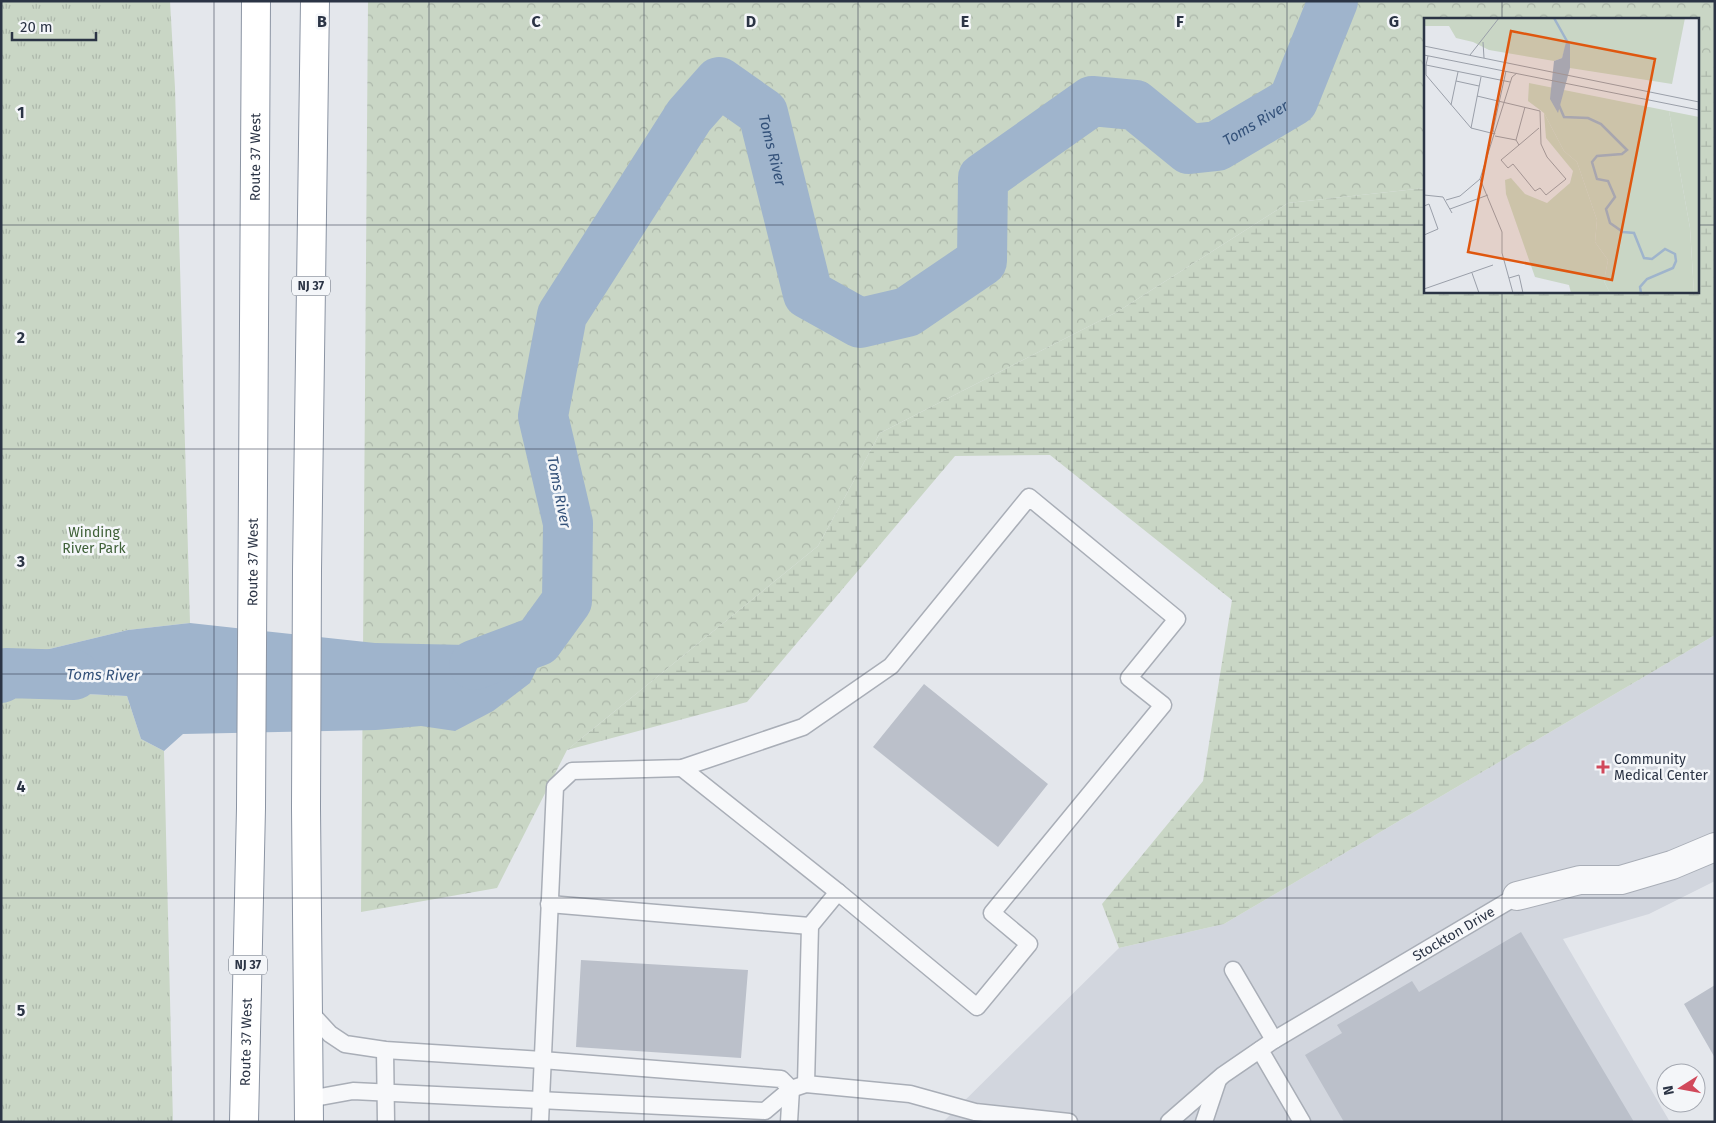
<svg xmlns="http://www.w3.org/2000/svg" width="1716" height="1123" font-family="'Fira Sans',sans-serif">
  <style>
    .built { fill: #d2d6de }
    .forest { fill: url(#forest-crowns) }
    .wetland { fill: url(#wetland-marsh) }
    .park { fill: url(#park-tufts) }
    .water { fill: #9fb4cc }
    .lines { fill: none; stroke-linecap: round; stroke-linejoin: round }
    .river { stroke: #9fb4cc; stroke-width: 50 }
    .building { fill: #bbc0ca }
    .service-casing { stroke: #a9aeb7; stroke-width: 19 }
    .minor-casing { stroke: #a9aeb7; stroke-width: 30 }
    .trunk-casing { stroke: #8b94a3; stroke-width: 30 }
    .service { stroke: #f7f8fa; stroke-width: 16 }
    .minor { stroke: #f7f8fa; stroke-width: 28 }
    .trunk { stroke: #fff; stroke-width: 28 }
    .grid { fill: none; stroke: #2b3445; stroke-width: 1; stroke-opacity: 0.55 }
    .poi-dot { fill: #d1495b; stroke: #f4f6f9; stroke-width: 2 }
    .labels { text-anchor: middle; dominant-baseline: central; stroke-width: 5; stroke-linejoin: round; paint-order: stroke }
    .shield { fill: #f4f6f9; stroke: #676e7b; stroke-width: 1 }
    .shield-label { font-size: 12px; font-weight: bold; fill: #2b3445 }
    .street-label { font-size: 14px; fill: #2b3445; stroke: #f4f6f9 }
    .park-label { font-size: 14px; fill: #3f6138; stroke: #f4f6f9 }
    .poi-label { font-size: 14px; fill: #2b3445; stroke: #f4f6f9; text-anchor: start }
    .water-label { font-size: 15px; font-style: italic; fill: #34527a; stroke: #f4f6f9 }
    .inset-river { fill: none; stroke: #9fb4cc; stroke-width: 2.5 }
    .inset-road { fill: none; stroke: #9a9fa9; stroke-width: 1 }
    .view { fill: #df570f; fill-opacity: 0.15; stroke: #df570f; stroke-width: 2.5 }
    .inset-edge { fill: none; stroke: #2b3445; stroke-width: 2.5 }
    .grid-label { font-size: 16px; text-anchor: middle; font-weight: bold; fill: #2b3445; stroke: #f4f6f9; stroke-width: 5; stroke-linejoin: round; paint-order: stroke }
  </style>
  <defs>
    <pattern id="forest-crowns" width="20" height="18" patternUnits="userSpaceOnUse" patternTransform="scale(1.25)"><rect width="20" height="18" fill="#c9d6c5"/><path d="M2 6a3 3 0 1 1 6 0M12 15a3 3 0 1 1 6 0" fill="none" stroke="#adb8ab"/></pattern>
    <pattern id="wetland-marsh" width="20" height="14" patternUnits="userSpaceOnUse" patternTransform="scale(1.25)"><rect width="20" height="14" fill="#c9d6c5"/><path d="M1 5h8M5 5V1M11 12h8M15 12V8" fill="none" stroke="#adb8ab"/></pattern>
    <pattern id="park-tufts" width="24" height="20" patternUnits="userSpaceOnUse" patternTransform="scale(1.25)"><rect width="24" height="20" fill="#c9d6c5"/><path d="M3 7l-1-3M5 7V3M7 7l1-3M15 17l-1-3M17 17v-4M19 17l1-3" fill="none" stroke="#adb8ab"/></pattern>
  </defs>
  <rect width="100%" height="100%" fill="#e4e7ec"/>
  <path class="built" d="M1715 635V881L1649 914 1563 939 1670 1122H943L1119 948 1224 924Z"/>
  <path class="forest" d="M368 1H1715V64H1697V19H1425V188L1288 203 1117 312 880 433 818 546 567 750 497 888 361 912Z"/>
  <path class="wetland" d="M1697 64H1715V635L1224 924 1119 948 1102 904 1203 781 1232 600 1050 455 955 456 747 702 567 750 818 546 880 433 1117 312 1288 203 1425 188V291H1697Z"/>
  <path class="park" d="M1 1H170L175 88 190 623 128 630 12 658 1 689Z
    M1 690 127 696 141 739 164 751 173 1122H1Z"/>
  <path class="water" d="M190 623 375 643 467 645 521 627 547 648 530 683 493 711 455 731 421 726 376 730 183 734 164 751 141 739 127 696 1 690 12 658 128 630Z"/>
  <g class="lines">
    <g class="river">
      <path id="s1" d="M474 665 538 641 567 601 568 523 543 416 562 315 689 116 719 82 763 113 808 294 860 323 907 312 982 261 983 178 1092 101 1135 105 1189 149 1217 146 1293 101 1333 1"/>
      <path d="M1 678 6 673 74 675"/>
    </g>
  </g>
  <path class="building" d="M924 684 1048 784 998 847 873 747Z
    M1521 932 1634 1122H1344L1305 1055 1342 1033 1337 1025 1412 981 1419 992Z
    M581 960 748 970 741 1058 576 1047Z
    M1715 985V1058L1684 1004Z"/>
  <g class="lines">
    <defs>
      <g id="service">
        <path d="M682 768 838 892"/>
        <path d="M549 904 810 926"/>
        <path d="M1233 970 1274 1040"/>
        <path d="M308 1010 330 1034 345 1044 385 1050 542 1060 781 1079 791 1089 789 1122"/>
        <path d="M385 1050 386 1122"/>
        <path d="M1260 1050 1302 1122"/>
        <path d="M309 1099 353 1091 765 1111 791 1089 806 1084 910 1094 975 1112 1069 1122"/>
        <path d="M540 1122 555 787 572 771 682 768 803 727 891 666 1029 497 1177 619 1129 678 1163 705 992 913 1029 944 977 1007 838 892 810 926 806 1084"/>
        <path id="s2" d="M1169 1122 1223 1075 1274 1040 1517 896"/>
        <path d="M1204 1122 1218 1080"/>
      </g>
      <path id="minor" d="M1517 896 1580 880H1621L1672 865 1715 847"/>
      <g id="trunk">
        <path id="s3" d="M244 1122 251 808 256 1"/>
        <path d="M309 1122 306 808 307 570 315 1"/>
      </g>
    </defs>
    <use href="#service" class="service-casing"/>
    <use href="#minor" class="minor-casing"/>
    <use href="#trunk" class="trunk-casing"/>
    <use href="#service" class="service"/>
    <use href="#minor" class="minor"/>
    <use href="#trunk" class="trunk"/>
  </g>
  <path class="grid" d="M214 1V1122M429 1V1122M644 1V1122M858 1V1122M1072 1V1122M1287 1V1122M1502 1V19M1 225H1425M1697 225H1715M1502 291V1122M1 449H1715M1 674H1715M1 898H1715"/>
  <path class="poi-dot" d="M1600.5 759.5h5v5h5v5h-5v5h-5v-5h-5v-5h5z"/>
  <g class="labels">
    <g class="shield">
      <rect x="292" y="276.5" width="38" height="19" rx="4"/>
      <rect x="229" y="955.5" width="38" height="19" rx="4"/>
    </g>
    <g class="shield-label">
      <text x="311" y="286">NJ 37</text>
      <text x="248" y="965">NJ 37</text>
    </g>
    <g class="street-label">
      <text stroke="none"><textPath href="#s3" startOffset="965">Route 37 West</textPath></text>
      <text stroke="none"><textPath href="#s3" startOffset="560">Route 37 West</textPath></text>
      <text stroke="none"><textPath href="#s2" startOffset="342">Stockton Drive</textPath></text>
      <text stroke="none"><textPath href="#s3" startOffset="80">Route 37 West</textPath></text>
    </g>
    <g class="park-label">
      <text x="94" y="532">Winding<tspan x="94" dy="16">River Park</tspan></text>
    </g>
    <g class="poi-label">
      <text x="1614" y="759">Community<tspan x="1614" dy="16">Medical Center</tspan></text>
    </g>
    <g class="water-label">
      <text stroke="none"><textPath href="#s1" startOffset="1531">Toms River</textPath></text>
      <text stroke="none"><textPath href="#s1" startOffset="782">Toms River</textPath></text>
      <text transform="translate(559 492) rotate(79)">Toms River</text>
      <text transform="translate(103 675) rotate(1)">Toms River</text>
    </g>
  </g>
  <g transform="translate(1424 18)">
    <rect width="275" height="275" fill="#e4e7ec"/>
    <path d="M105 65 245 93 266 210 270 275H186L180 263 184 242 171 224 173 202 153 144 140 133 120 95 104 83Z" fill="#c9d6c5"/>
    <path d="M245 93 275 99V275H270L266 210ZM120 95 140 133 153 144 173 202 171 224 184 242 180 263 186 275H147L145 267 111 259 82 176 81 162 87 160 101 176 123 185 146 165 149 153 122 120Z" fill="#c9d6c5"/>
    <path d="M0 0H261L248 66 146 50 143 24 138 40 130 43 65 32 49 24 32 20 25 8H0Z" fill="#c9d6c5"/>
    <path d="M142 24 146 26V50L134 95 126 81 130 43 138 40Z" fill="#9fb4cc"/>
    <path class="inset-river" d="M130 0 144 25 143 33M134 85 140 99 164 100 177 106 203 132 198 136 173 138 168 144 173 161 184 163 191 179 182 191 186 205 199 214 210 215 220 240 228 241 241 231 251 236 252 243 249 250 223 261 216 269 217 275"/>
    <path class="inset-road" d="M59 24 60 40M0 28 275 84M0 37 275 92M46 37 75 0M4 38 2 47 86 64M2 47V57L47 110M34 54 32 63 55 68M57 59 47 110 71 116M53 78 116 93 117 126 123 139 142 161 122 177 116 170 111 173 89 146 84 150 77 142 95 127 92 122 71 118M27 87 32 63M71 116 69 112 82 53M92 122 101 89M95 127 115 110M56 161 78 214V235L89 275M0 177 19 179 28 195M22 182 36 178 56 161 88 59 93 55M0 188 5 186 14 211 0 217M26 191 64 177M48 255 55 275M85 260 95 257 99 275M0 271 69 247"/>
    <path class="view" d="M87 13 231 41 188 262 44 234Z"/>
    <rect width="275" height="275" class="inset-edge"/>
  </g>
  <g class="grid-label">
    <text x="322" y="27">B</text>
    <text x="536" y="27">C</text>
    <text x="751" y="27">D</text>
    <text x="965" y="27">E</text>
    <text x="1180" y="27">F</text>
    <text x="1394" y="27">G</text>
    <text x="21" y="118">1</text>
    <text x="21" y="343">2</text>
    <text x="21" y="567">3</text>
    <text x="21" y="792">4</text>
    <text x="21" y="1016">5</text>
  </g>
  <rect width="1716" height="1123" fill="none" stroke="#2b3445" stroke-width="5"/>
  <g transform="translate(1681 1088) rotate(259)"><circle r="24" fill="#f4f6f9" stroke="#a4a8b1"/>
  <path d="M0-4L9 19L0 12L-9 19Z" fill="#d1495b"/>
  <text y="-8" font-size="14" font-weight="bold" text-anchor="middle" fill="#2b3445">N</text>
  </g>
  <path d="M12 32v8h84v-8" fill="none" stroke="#2b3445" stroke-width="2.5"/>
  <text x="20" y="32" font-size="15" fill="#2b3445" stroke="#f4f6f9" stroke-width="4" paint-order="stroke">20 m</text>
</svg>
